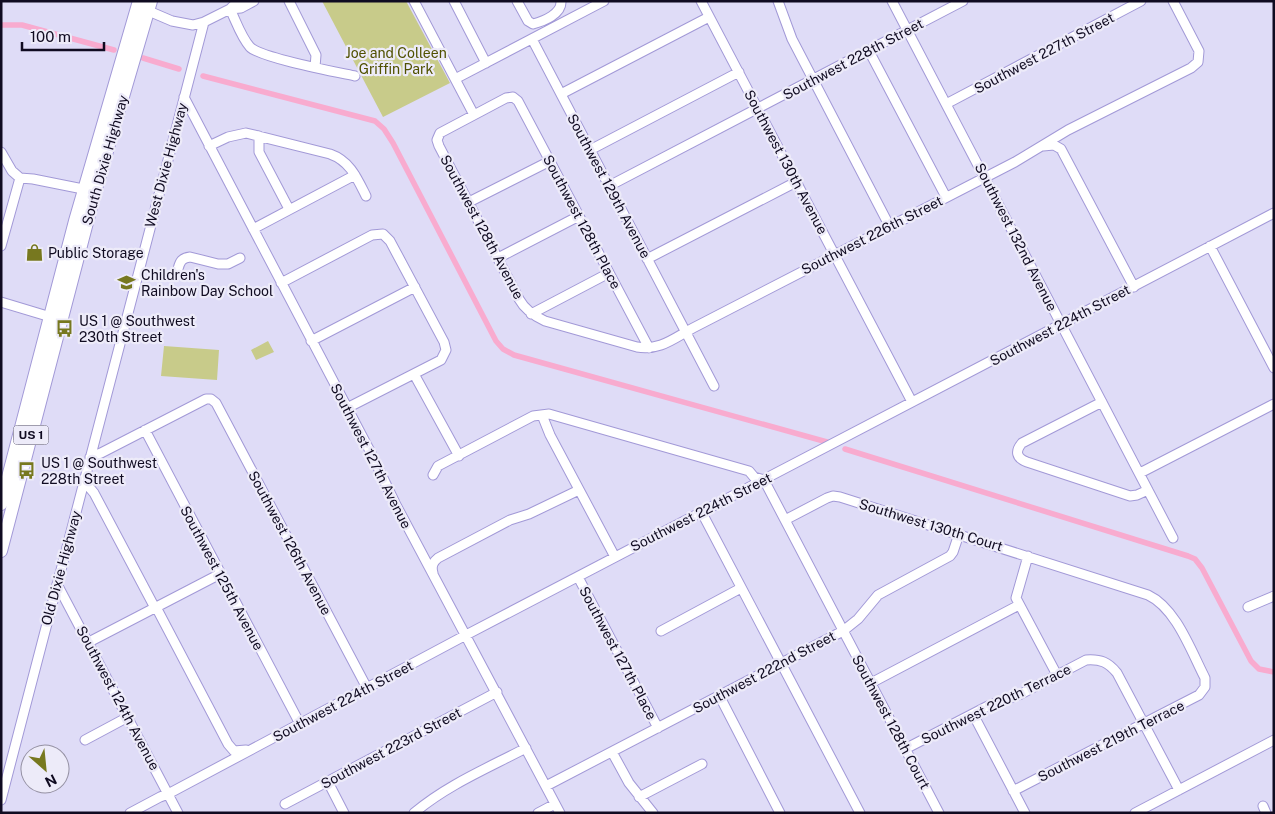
<svg xmlns="http://www.w3.org/2000/svg" width="1275" height="814" font-family="'Public Sans',sans-serif">
  <style>
    .green { fill: #c8cb8a }
    .lines { fill: none; stroke-linecap: round; stroke-linejoin: round }
    .canal { stroke: #f8abcf; stroke-width: 5.5 }
    .minor-casing { stroke: #a299d7; stroke-width: 11 }
    .highway-casing { stroke: #a299d7; stroke-width: 14 }
    .minor { stroke: #fff; stroke-width: 9 }
    .highway { stroke: #fff; stroke-width: 12 }
    .labels { text-anchor: middle; dominant-baseline: central; stroke-width: 4.5; stroke-linejoin: round; paint-order: stroke }
    .shield { fill: #edebf9; stroke: #524e62; stroke-width: 1 }
    .shield-label { font-size: 12px; font-weight: bold; fill: #100b21 }
    .park-label { font-size: 14px; fill: #505100; stroke: #edebf9 }
    .street-label { font-size: 14px; fill: #100b21; stroke: #edebf9 }
    .poi-label { font-size: 14px; fill: #100b21; stroke: #edebf9; text-anchor: start }
  </style>
  <rect width="100%" height="100%" fill="#dfdcf7"/>
  <path class="green" d="M322 1H406L450 83 383 117Z
    M268 341 274 352 256 360 251 350Z
    M164 346 219 350 217 380 161 376Z"/>
  <g class="lines">
    <path class="canal" d="M1 25H22L114 50
      M143 58 179 69
      M203 76 375 121 384 129 393 143 496 341 503 349 514 355 827 442
      M845 449 1188 556 1195 559 1202 568 1251 661 1259 669 1274 672"/>
    <defs>
      <path id="minor" d="M289 1 316 55 315 67
        M414 1 474 115
        M454 1 486 63
        M517 1 528 21 533 24C544 21 562 14 561 1
        M701 1 912 402
        M778 1 792 39 890 227
        M892 1 1173 538
        M144 9 172 21 193 25 204 22 230 9 238 1
        M230 9C236 21 241 37 250 47 261 58 336 72 355 76
        M230 9 241 8 254 1
        M532 39 714 386
        M869 51 946 197
        M455 79 604 1
        M561 94 709 17
        M184 97 371 453 395 503 560 813
        M946 104 1141 1
        M259 136V152L289 209
        M209 146 228 137 246 133 330 154C350 161 357 178 366 196
        M1043 146 1054 145 1061 149 1134 287
        M590 150 739 72
        M1 152 12 171 20 178
        M20 178 33 179 88 190
        M609 186 963 1
        M469 202 550 161
        M253 229 355 175
        M1 246 20 178
        M1210 246 1274 368
        M498 258 579 216
        M647 259 796 182
        M178 269C180 261 182 258 190 257L218 264H228L240 258
        M281 283 372 235 383 234 390 241 444 342 446 350 441 360 347 408
        M1 302 54 318
        M531 314 609 273
        M311 341 415 287
        M649 348 518 101 513 97 506 98 440 133 437 140 439 146 519 299C525 310 534 316 545 321L637 347C660 351 674 338 693 328L1015 162 1068 130 1191 68 1198 62 1199 51 1173 1
        M414 374 459 456
        M1102 402 1022 443C1015 451 1016 458 1027 462L1130 496 1137 495 1148 490
        M542 415 550 435 615 557
        M145 430 300 724
        M90 457 101 453 206 399H211L216 403 367 688
        M1140 473 1274 404
        M433 475 438 466 533 416 549 414 749 471 754 477 764 480 939 813
        M84 481 94 493 155 608
        M702 513 860 813
        M785 520 827 498 833 496 840 497 1148 595C1176 608 1191 651 1205 678V687L1199 695 1162 714 1013 791
        M1028 556 1016 598 1057 675
        M433 573C431 566 433 562 438 558L510 520 529 514 579 490
        M578 577 658 728
        M57 584 178 813
        M156 607 228 744 234 751 246 750
        M1248 607 1274 596
        M661 631 741 588
        M89 642 220 574
        M871 683 1019 605
        M719 695 780 813
        M973 714 1025 813
        M85 740 128 717
        M905 749 988 706 1021 694 1086 660C1101 659 1108 662 1117 673L1179 790
        M612 752 629 783 653 813
        M328 782 344 813
        M546 786 843 631 858 619 878 595 950 556 953 552 959 534
        M639 797 702 764
        M1 800 204 22
        M285 804 497 692
        M1263 806 1266 813
        M130 813 160 797 168 794 466 635 1274 213
        M414 813C447 785 488 768 526 748
        M538 813 555 804
        M1135 813 1274 740"/>
      <path id="highway" d="M1 504 75 221 139 1
        M1 551 95 192 151 1"/>
    </defs>
    <use href="#minor" class="minor-casing"/>
    <use href="#highway" class="highway-casing"/>
    <use href="#minor" class="minor"/>
    <use href="#highway" class="highway"/>
  </g>
  <defs>
    <symbol id="shop-bare" viewBox="-9 -9 18 18"><path d="M-5-2.5h2.3a2.7 3.5 0 0 1 5.4 0H5L5.5 6h-11ZM-1.5-2.5h3a1.5 2.3 0 0 0-3 0Z" fill="#77781f" stroke="#edebf9" stroke-width="2.5" paint-order="stroke"/></symbol>
    <symbol id="school-bare" viewBox="-9 -9 18 18"><path d="M0-5L7-2L0 1L-7-2ZM-4 1L0 2.5L4 1V4Q0 6-4 4Z" fill="#77781f" stroke="#edebf9" stroke-width="2.5" paint-order="stroke"/></symbol>
    <symbol id="bus-bare" viewBox="-9 -9 18 18"><path d="M-5-6H5V4H4V6H2V4H-2V6H-4V4H-5ZM-3.5-4V0h7V-4ZM-3.5 1.2v1.5H-2V1.2ZM2 1.2v1.5H3.5V1.2Z" fill="#77781f" stroke="#edebf9" stroke-width="2.5" paint-order="stroke"/></symbol>
  </defs>
  <g fill-rule="evenodd">
    <use href="#shop-bare" x="22" y="240" width="25" height="25"/>
    <use href="#school-bare" x="114" y="270" width="25" height="25"/>
    <use href="#bus-bare" x="52" y="316" width="25" height="25"/>
    <use href="#bus-bare" x="14" y="458" width="25" height="25"/>
  </g>
  <g class="labels">
    <rect class="shield" x="13.5" y="425.5" width="35" height="19" rx="4"/>
    <g class="shield-label">
      <text x="31" y="435">US 1</text>
    </g>
    <g class="park-label">
      <text x="396" y="53">Joe and Colleen<tspan x="396" dy="16">Griffin Park</tspan></text>
    </g>
    <g class="street-label">
      <text transform="translate(1044 53) rotate(-28)">Southwest 227th Street</text>
      <text transform="translate(853 59) rotate(-28)">Southwest 228th Street</text>
      <text transform="translate(105 160) rotate(-74)">South Dixie Highway</text>
      <text transform="translate(786 162) rotate(62)">Southwest 130th Avenue</text>
      <text transform="translate(166 165) rotate(-75)">West Dixie Highway</text>
      <text transform="translate(609 186) rotate(62)">Southwest 129th Avenue</text>
      <text transform="translate(582 222) rotate(62)">Southwest 128th Place</text>
      <text transform="translate(482 227) rotate(62)">Southwest 128th Avenue</text>
      <text transform="translate(872 235) rotate(-27)">Southwest 226th Street</text>
      <text transform="translate(1016 237) rotate(63)">Southwest 132nd Avenue</text>
      <text transform="translate(1060 325) rotate(-28)">Southwest 224th Street</text>
      <text transform="translate(371 456) rotate(63)">Southwest 127th Avenue</text>
      <text transform="translate(701 512) rotate(-27)">Southwest 224th Street</text>
      <text transform="translate(931 525) rotate(17)">Southwest 130th Court</text>
      <text transform="translate(290 543) rotate(62)">Southwest 126th Avenue</text>
      <text transform="translate(61 568) rotate(-75)">Old Dixie Highway</text>
      <text transform="translate(222 578) rotate(62)">Southwest 125th Avenue</text>
      <text transform="translate(618 653) rotate(62)">Southwest 127th Place</text>
      <text transform="translate(764 672) rotate(-28)">Southwest 222nd Street</text>
      <text transform="translate(118 698) rotate(62)">Southwest 124th Avenue</text>
      <text transform="translate(343 701) rotate(-28)">Southwest 224th Street</text>
      <text transform="translate(996 704) rotate(-26)">Southwest 220th Terrace</text>
      <text transform="translate(891 722) rotate(62)">Southwest 128th Court</text>
      <text transform="translate(1111 741) rotate(-27)">Southwest 219th Terrace</text>
      <text transform="translate(391 748) rotate(-28)">Southwest 223rd Street</text>
    </g>
    <g class="poi-label">
      <text x="48" y="253">Public Storage</text>
      <text x="141" y="275">Children's<tspan x="141" dy="16">Rainbow Day School</tspan></text>
      <text x="79" y="321">US 1 @ Southwest<tspan x="79" dy="16">230th Street</tspan></text>
      <text x="41" y="463">US 1 @ Southwest<tspan x="41" dy="16">228th Street</tspan></text>
    </g>
  </g>
  <rect width="1275" height="814" fill="none" stroke="#100b21" stroke-width="5"/>
  <g transform="translate(45 769) rotate(153)"><circle r="24" fill="#edebf9" stroke="#9591a3"/>
  <path d="M0-4L9 19L0 12L-9 19Z" fill="#77781f"/>
  <text y="-8" font-size="14" font-weight="bold" text-anchor="middle" fill="#100b21">N</text>
  </g>
  <path d="M22 42v8h82v-8" fill="none" stroke="#100b21" stroke-width="2.5"/>
  <text x="30" y="42" font-size="15" fill="#100b21" stroke="#edebf9" stroke-width="4" paint-order="stroke">100 m</text>
</svg>
